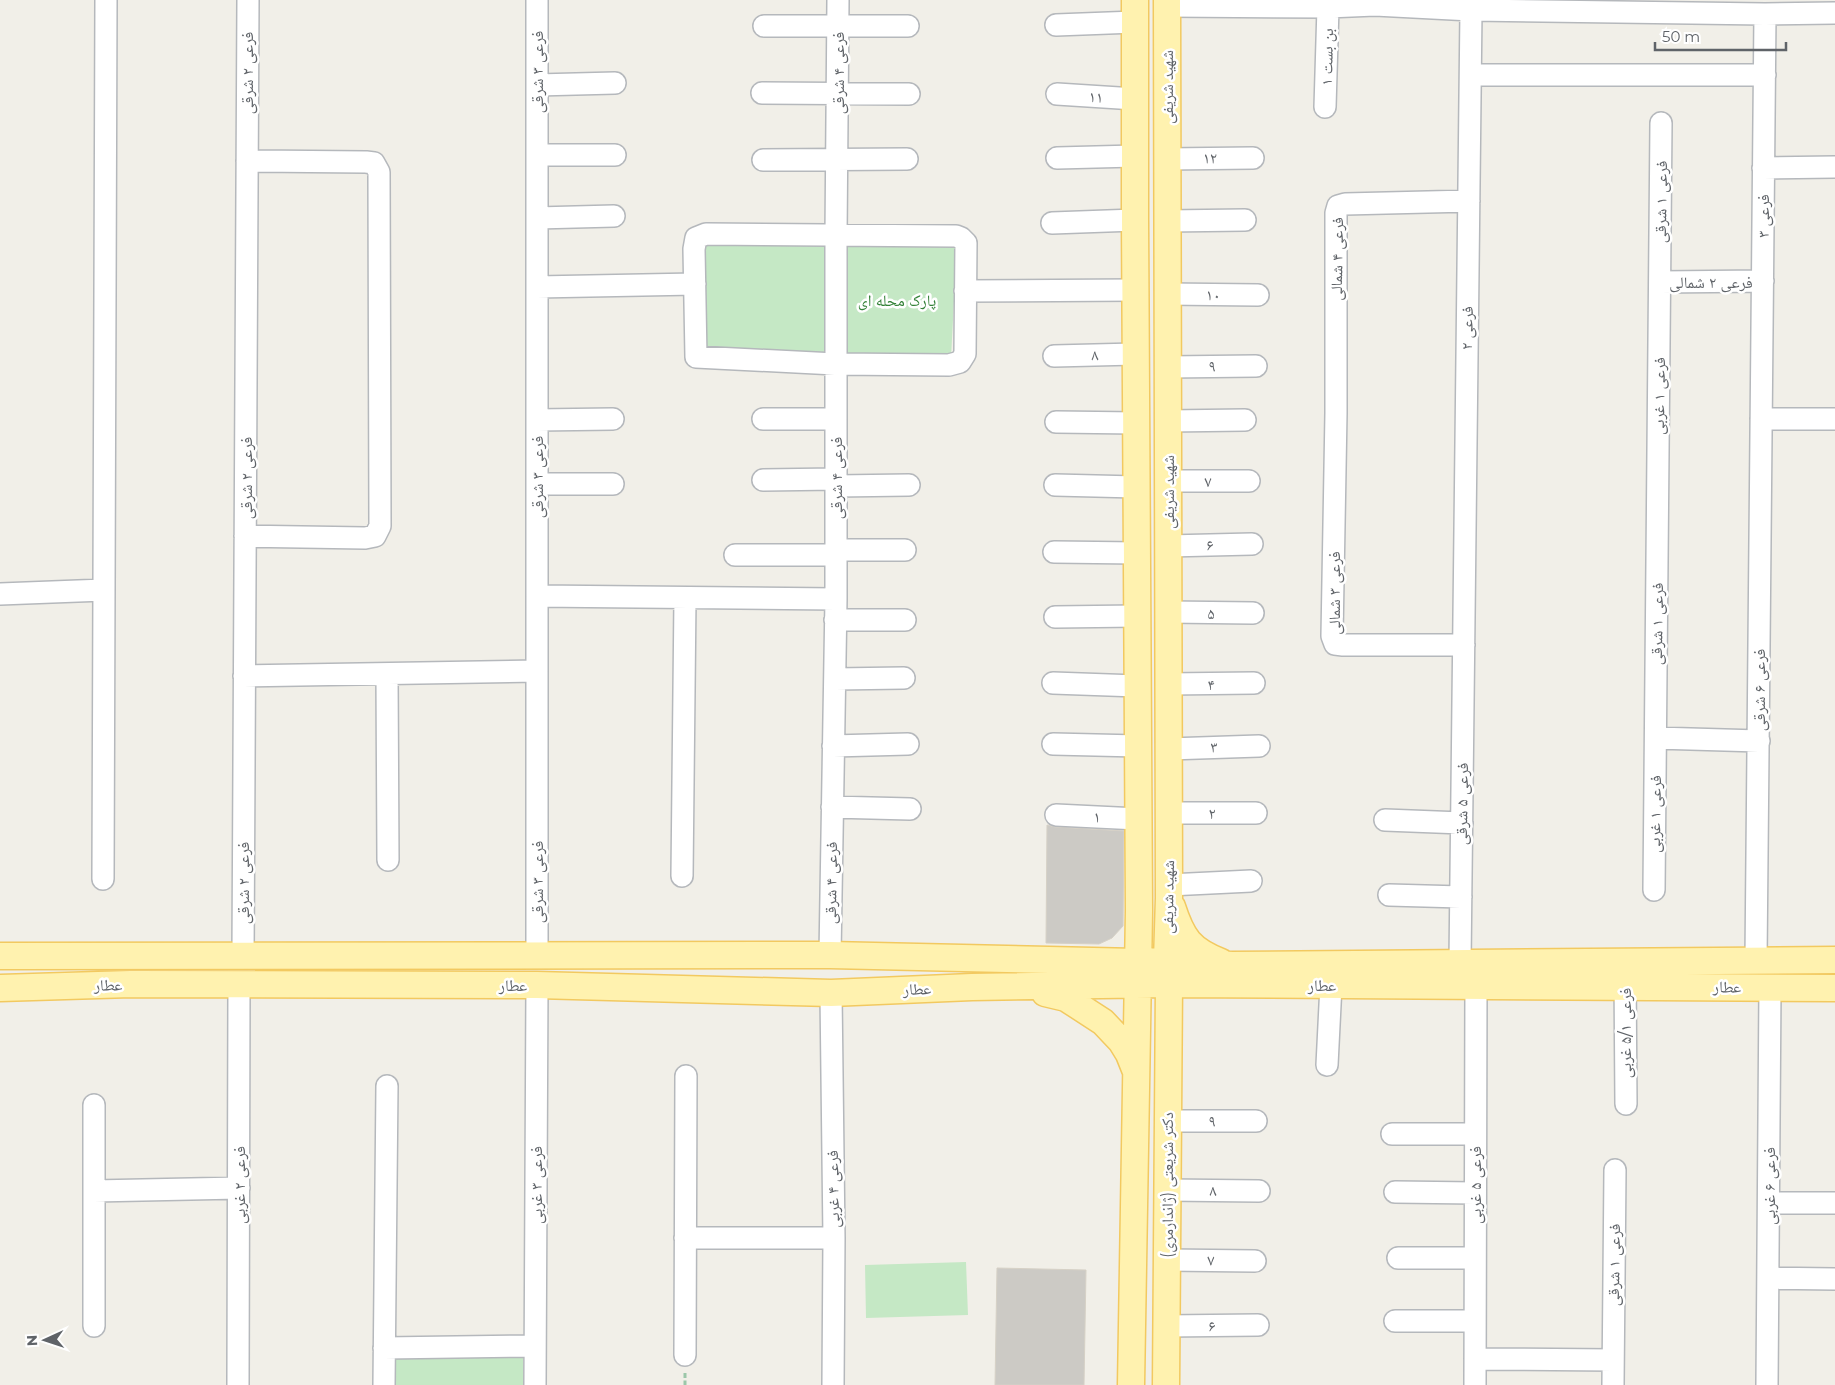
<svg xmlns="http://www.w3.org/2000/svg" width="1835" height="1385" font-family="Montserrat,'Noto Naskh Arabic',sans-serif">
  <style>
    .green { fill: #c5e8c5 }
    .building { fill: #cccac5; stroke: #d6d1c6 }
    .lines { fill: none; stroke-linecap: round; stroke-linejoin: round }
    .minor-casing { stroke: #b5b8bc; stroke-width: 24 }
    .major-casing { stroke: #f2c960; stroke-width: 29 }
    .path { stroke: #9cc7a9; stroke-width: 3; stroke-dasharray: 5 2.5; stroke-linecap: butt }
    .minor { stroke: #fff; stroke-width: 21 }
    .major { stroke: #fff2af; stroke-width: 26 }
    .labels { text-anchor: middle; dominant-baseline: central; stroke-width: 5; stroke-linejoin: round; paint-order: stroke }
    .street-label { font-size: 16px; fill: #5f6368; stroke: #fff }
    .park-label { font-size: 16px; fill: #348238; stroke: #fff }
  </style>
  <rect width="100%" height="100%" fill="#f1efe8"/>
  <path class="green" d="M957 244 951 358 703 351V245Z
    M966 1262 968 1315 866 1318 865 1265Z
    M391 1358H523V1385H391Z"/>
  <path class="building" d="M1047 825 1055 827 1124 831 1123 926 1112 938 1099 944 1046 943Z
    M997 1268 1086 1270 1084 1385H995Z"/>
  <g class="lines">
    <defs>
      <path id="minor" d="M537 0V955
        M1167 6 1328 7 1375 5 1471 10 1765 14 1835 13
        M1056 25 1135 22
        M764 26H908
        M1471 75H1765
        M537 85 615 83
        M762 93 909 94
        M1057 94 1135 99
        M1325 107 1328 7
        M537 155H615
        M1057 158 1135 156
        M1167 159 1253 158
        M763 160 907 159
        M1763 168 1835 167
        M537 218 614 216
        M1167 221 1245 220
        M1052 223 1135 220
        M706 234 956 236 961 238 966 243 965 354 960 362 949 365 835 364 696 357 694 249 696 238Z
        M1660 282 1763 281
        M537 287 695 284
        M965 291 1135 290
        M1167 294 1258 295
        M1054 356 1135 354
        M1168 367 1256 366
        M763 419H836
        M1761 419H1835
        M537 420 613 419
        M1168 421 1245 420
        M1056 422 1136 423
        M763 480 836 479
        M1168 481H1249
        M537 484H613
        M1055 485 1136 487
        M836 486 909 485
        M245 536 365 538 375 536 380 526 379 172 374 163 366 162 247 161
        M1168 546 1252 544
        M836 550H905
        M1054 552 1137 553
        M735 555H836
        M0 594 104 590
        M537 596 836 599
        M1168 612 1253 613
        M1055 617 1137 616
        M835 620H905
        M1464 645H1343L1335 644 1332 636 1336 413V213L1338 206 1345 204 1469 201
        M387 675 388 860
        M244 676 537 671
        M835 679 904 678
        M1053 683 1137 686
        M1168 684 1254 683
        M1656 738 1759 741
        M1053 744 1138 746
        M833 746 908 744
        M1169 749 1259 746
        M832 807 910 809
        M1169 813H1256
        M1056 815 1138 819
        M1385 820 1462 823
        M682 876 685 598
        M103 879 106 0
        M1169 885 1251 881
        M1654 890 1661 123
        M1389 895 1461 897
        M830 955 836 599V236L838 0
        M243 956 248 0
        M1756 960 1765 14
        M1460 963 1471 10
        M1625 972 1626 1104
        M831 993 834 1238 833 1385
        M1327 1065 1331 985
        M1168 1121H1256
        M1392 1134H1475
        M1167 1190 1259 1191
        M94 1191 239 1188
        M1395 1192 1475 1193
        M1769 1203H1835
        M685 1238H834
        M1398 1258H1475
        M1167 1260 1255 1261
        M1769 1278 1835 1279
        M1395 1321H1475
        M94 1326V1105
        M1166 1326 1258 1325
        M384 1348 535 1346
        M685 1355 686 1076
        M1475 1359 1613 1360
        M238 1385 239 985
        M384 1385 387 1086
        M535 1385 537 985
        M1475 1385 1476 985
        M1613 1385 1615 1170
        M1767 1385 1770 987"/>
      <path id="major" d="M1172 907C1182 938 1190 950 1221 962
        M0 956 830 955 1137 962 1167 961 1232 965 1835 960
        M0 988 131 984 537 985 831 993 972 987 1169 984 1835 988
        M1045 993 1066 998 1103 1022 1121 1041 1129 1054 1135 1069
        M1131 1385 1139 911 1135 220V0
        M1166 1385 1169 984 1167 961 1169 898 1167 0"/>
    </defs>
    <use href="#minor" class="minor-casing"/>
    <use href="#major" class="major-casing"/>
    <path class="path" d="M685 1373V1385"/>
    <use href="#minor" class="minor"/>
    <use href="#major" class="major"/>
  </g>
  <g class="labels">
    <g class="street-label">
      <text transform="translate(1327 57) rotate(-89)">بن بست ۱</text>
      <text transform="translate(537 72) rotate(-90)">فرعی ۳ شرقی</text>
      <text transform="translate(247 73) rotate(-90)">فرعی ۲ شرقی</text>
      <text transform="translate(838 73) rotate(-90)">فرعی ۴ شرقی</text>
      <text transform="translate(1167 87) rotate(-90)">شهید شریفی</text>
      <text transform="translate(1096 97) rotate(3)">۱۱</text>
      <text transform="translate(1210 158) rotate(-1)">۱۲</text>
      <text transform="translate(1661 202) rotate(-89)">فرعی ۱ شرقی</text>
      <text transform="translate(1763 216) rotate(-90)">فرعی ۳</text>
      <text transform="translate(1337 259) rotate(-89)">فرعی ۴ شمالی</text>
      <text x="1711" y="282">فرعی ۲ شمالی</text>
      <text transform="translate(1213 295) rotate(1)">۱۰</text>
      <text transform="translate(1467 328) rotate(-89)">فرعی ۲</text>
      <text transform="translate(1095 355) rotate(-1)">۸</text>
      <text x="1212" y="366">۹</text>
      <text transform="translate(1659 396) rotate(-89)">فرعی ۱ غربی</text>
      <text transform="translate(537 477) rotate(-90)">فرعی ۳ شرقی</text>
      <text transform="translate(246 478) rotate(-90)">فرعی ۲ شرقی</text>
      <text transform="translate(836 478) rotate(-90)">فرعی ۴ شرقی</text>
      <text x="1208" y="481">۷</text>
      <text transform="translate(1168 492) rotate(-90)">شهید شریفی</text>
      <text transform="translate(1210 545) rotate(-1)">۶</text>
      <text transform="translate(1334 593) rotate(-90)">فرعی ۳ شمالی</text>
      <text x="1211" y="613">۵</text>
      <text transform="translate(1657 624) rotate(-89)">فرعی ۱ شرقی</text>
      <text x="1211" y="684">۴</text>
      <text transform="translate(1759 690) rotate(-90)">فرعی ۶ شرقی</text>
      <text transform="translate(1214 747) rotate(-1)">۳</text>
      <text transform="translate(1462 804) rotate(-89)">فرعی ۵ شرقی</text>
      <text x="1212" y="813">۲</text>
      <text transform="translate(1655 814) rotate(-89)">فرعی ۱ غربی</text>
      <text transform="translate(1097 817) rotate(2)">۱</text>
      <text transform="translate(537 882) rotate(-90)">فرعی ۳ شرقی</text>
      <text transform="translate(243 883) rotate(-90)">فرعی ۲ شرقی</text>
      <text transform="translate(831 883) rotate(-89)">فرعی ۴ شرقی</text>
      <text transform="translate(1168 897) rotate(-89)">شهید شریفی</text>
      <text transform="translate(108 985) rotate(-1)">عطار</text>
      <text x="513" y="985">عطار</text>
      <text x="1322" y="985">عطار</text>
      <text transform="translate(1727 987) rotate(1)">عطار</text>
      <text transform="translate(917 989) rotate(-2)">عطار</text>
      <text transform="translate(1625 1033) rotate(-90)">فرعی ۵/۱ غربی</text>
      <text x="1212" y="1121">۹</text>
      <text transform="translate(239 1185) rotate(-90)">فرعی ۲ غربی</text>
      <text transform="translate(536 1185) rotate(-90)">فرعی ۳ غربی</text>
      <text transform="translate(1167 1185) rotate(-90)">دکتر شریعتی (ژاندارمری)</text>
      <text transform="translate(1475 1185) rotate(-90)">فرعی ۵ غربی</text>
      <text transform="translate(1769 1186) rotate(-90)">فرعی ۶ غربی</text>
      <text transform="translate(833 1189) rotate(-91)">فرعی ۴ غربی</text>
      <text x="1213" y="1190">۸</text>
      <text transform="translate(1211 1260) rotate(1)">۷</text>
      <text transform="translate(1614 1265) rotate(-89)">فرعی ۱ شرقی</text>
      <text transform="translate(1212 1326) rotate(-1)">۶</text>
    </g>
    <g class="park-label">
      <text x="897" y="300">پارک محله ای</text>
    </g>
  </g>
  <g transform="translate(45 1340) rotate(267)" stroke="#ffffff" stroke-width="4" paint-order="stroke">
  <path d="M0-4L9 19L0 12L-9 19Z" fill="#5f6368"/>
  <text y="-8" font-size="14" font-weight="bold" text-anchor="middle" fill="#5f6368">N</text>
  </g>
  <path d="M1655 42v8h131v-8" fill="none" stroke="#5f6368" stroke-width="2.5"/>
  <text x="1662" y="42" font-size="15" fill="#5f6368" stroke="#ffffff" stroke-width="4" paint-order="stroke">50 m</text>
</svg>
